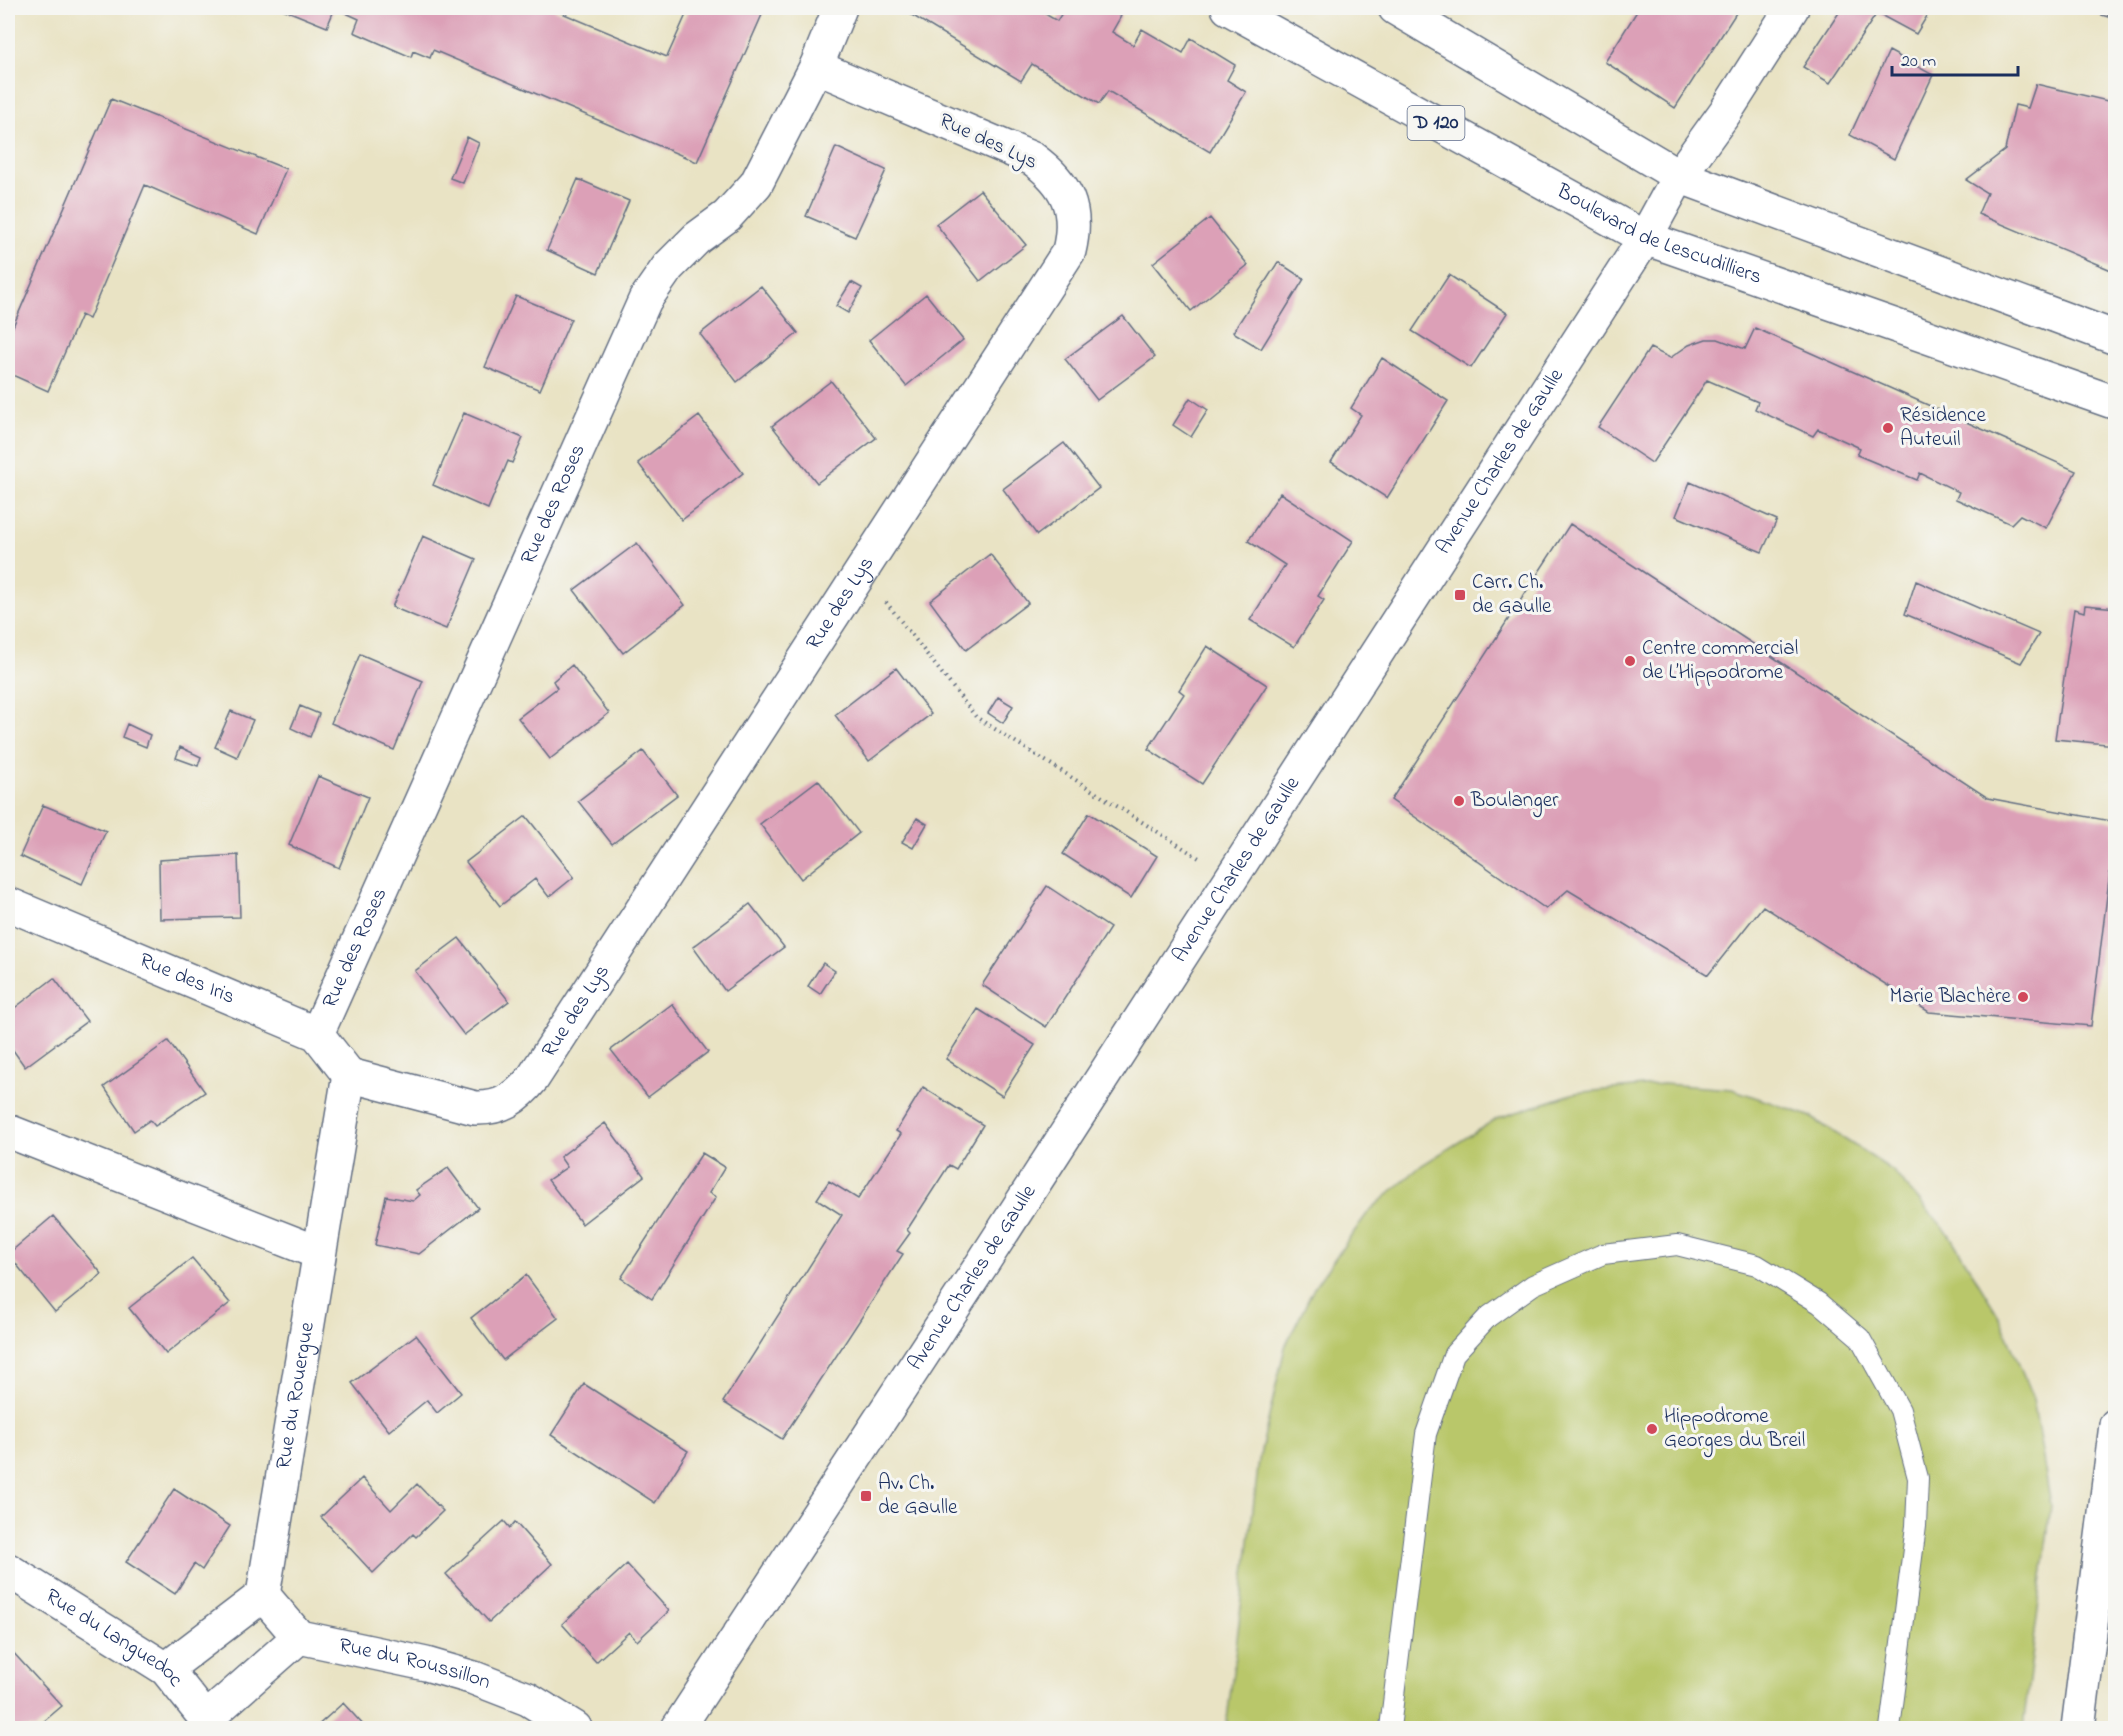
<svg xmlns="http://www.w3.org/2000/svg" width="2123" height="1736" font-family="'Indie Flower',sans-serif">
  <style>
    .green { fill: #b9c76a; stroke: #6a7b64; stroke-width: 1.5 }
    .building { fill: #dca0b7 }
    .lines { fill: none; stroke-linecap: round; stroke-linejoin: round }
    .service-casing { stroke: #636e82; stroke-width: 22 }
    .minor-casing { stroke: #636e82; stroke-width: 36 }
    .tertiary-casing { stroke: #636e82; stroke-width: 36 }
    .secondary-casing { stroke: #636e82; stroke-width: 36 }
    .primary-casing { stroke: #636e82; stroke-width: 36 }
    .path { stroke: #636e82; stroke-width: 4; stroke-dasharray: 1.5 4.5; stroke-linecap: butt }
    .service { stroke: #fff; stroke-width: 20 }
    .minor { stroke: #fff; stroke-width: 33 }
    .tertiary { stroke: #fff; stroke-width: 33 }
    .secondary { stroke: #fff; stroke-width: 33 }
    .primary { stroke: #fff; stroke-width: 33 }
    .poi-dot { fill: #d1495b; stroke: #f6f6f2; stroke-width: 2 }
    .labels { text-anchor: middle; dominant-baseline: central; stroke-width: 6; stroke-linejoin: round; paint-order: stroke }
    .shield { fill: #f6f6f2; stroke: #5d6b8a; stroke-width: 1.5 }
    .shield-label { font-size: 20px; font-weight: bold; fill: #1b2f5e }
    .street-label { font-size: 21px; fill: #1b2f5e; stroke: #f6f6f2 }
    .poi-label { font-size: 21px; fill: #1b2f5e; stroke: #f6f6f2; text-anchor: start }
  </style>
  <rect width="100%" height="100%" fill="#f6f6f2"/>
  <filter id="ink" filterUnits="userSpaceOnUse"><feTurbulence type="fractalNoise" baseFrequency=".0167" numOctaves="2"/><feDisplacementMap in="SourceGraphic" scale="12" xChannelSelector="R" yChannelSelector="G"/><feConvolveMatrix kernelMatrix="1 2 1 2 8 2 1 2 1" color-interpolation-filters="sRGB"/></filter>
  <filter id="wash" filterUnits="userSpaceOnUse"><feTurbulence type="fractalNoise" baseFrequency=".008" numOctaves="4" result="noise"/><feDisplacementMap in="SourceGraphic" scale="24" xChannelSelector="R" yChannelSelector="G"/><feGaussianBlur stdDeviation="1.35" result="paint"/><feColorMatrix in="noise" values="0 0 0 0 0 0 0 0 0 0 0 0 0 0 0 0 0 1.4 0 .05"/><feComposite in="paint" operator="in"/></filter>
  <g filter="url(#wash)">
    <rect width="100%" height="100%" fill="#e9e3c4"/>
    <path class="green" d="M1663 1084 1732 1089 1809 1116 1892 1170 1949 1234 2000 1318 2033 1399 2051 1506 2023 1728H1226L1259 1460 1285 1347 1315 1286 1369 1211 1422 1165 1496 1119 1575 1093Z"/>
    <g id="blocks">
      <path class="building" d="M280 8H550L667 57 689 8H765L697 162 433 50 430 58 413 51 411 57 354 32 359 19 335 8 327 27Z
        M900 8H1035L1057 21 1065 8H1106L1121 16 1112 32 1133 45 1142 29 1183 53 1191 38 1235 65 1227 80 1246 92 1210 152 1108 91 1099 104 1032 64 1021 81Z
        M1639 8H1727L1736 13 1675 108 1605 62Z
        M1842 8H1932L1916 34 1877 13 1830 83 1803 67Z
        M2080 8H2108V17Z
        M1889 51 1933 75 1894 159 1850 135Z
        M2036 84 2116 103V272L1978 214 1987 193 1966 180 2005 150 2015 105 2028 108Z
        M111 99 286 169 258 234 145 185 89 319 81 315 48 391 8 373V338Z
        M467 137 479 143 463 183 450 178Z
        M836 147 886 170 855 237 806 216Z
        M578 179 629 201 598 273 547 250Z
        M980 190 1026 245 980 281 936 224Z
        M1210 218 1248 265 1191 311 1153 263Z
        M1278 262 1304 279 1261 349 1233 332Z
        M1449 275 1507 313 1471 368 1412 331Z
        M851 282 862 288 848 313 836 306Z
        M761 286 798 333 737 382 700 334Z
        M926 294 963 340 906 386 869 340Z
        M516 296 571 319 540 390 485 367Z
        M1123 316 1155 357 1097 400 1065 359Z
        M1755 328 2076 471 2046 528 2020 515 2011 524 1956 499 1959 492 1920 473 1917 480 1857 455 1860 448 1818 429 1813 436 1755 409 1758 402 1707 380 1652 463 1598 427 1650 348 1670 358 1689 345 1706 339H1718L1745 349Z
        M1382 358 1448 401 1387 498 1331 462 1361 415 1351 408Z
        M831 381 876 438 817 483 772 426Z
        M1190 398 1208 410 1191 437 1173 425Z
        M464 413 523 438 512 463 508 461 488 509 433 485Z
        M699 416 743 473 682 520 638 463Z
        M1064 443 1099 488 1037 535 1003 489Z
        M1690 482 1777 520 1762 552 1676 516Z
        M1280 493 1353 541 1318 596 1324 600 1294 647 1250 620 1285 565 1248 541Z
        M1570 524 1988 798 2116 822 2091 1026 1929 1012 1763 906 1708 975 1568 890 1546 909 1391 800Z
        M423 536 476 559 446 629 392 607Z
        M637 543 685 605 623 653 574 590Z
        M990 554 1028 603 966 650 930 601Z
        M1916 581 2039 634 2021 663 1905 614Z
        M2085 605 2116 608V745L2055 739 2074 609 2084 612Z
        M1207 646 1267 685 1202 784 1148 749 1184 694 1179 690Z
        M360 654 423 681 394 750 331 723Z
        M572 665 609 713 550 759 518 718 557 688 553 681Z
        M896 668 931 714 869 761 835 715Z
        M998 697 1013 706 1003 723 988 713Z
        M300 706 319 714 310 737 291 728Z
        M231 711 253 720 237 757 215 747Z
        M127 724 150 735 146 747 122 737Z
        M180 747 201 757 198 766 176 758Z
        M643 751 677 795 612 844 578 801Z
        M318 776 368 797 339 868 289 845Z
        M818 780 859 833 801 879 760 824Z
        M43 805 106 831 82 884 20 856Z
        M1089 813 1157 856 1131 898 1063 854Z
        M526 816 574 877 549 897 535 879 500 906 466 862Z
        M917 818 927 824 913 848 902 842Z
        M238 855 240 917 160 919 159 860Z
        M1047 886 1110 928 1046 1027 982 985Z
        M750 904 784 947 725 991 693 947Z
        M459 938 509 1001 464 1035 415 971Z
        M823 963 835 971 820 994 808 986Z
        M54 978 87 1021 25 1067 8 1043V1013Z
        M672 1004 708 1052 648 1097 611 1050Z
        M978 1009 1035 1045 1002 1096 946 1059Z
        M168 1041 205 1092 155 1126 150 1120 134 1131 104 1087Z
        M923 1087 983 1125 956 1169 949 1165 907 1230 910 1233 897 1251 903 1254 782 1439 723 1402 842 1215 817 1199 829 1181 858 1199 901 1134 896 1131Z
        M605 1123 644 1176 582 1224 548 1180 567 1167 560 1157Z
        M702 1153 725 1167 709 1193 716 1197 652 1299 621 1278Z
        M448 1168 478 1208 419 1254 375 1245 386 1196 413 1201 420 1195 416 1190Z
        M53 1216 102 1274 55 1312 8 1254Z
        M192 1258 230 1303 166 1354 129 1308Z
        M526 1275 558 1318 503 1360 471 1318Z
        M416 1335 461 1393 437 1413 427 1400 389 1431 352 1383Z
        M584 1384 688 1451 655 1503 551 1435Z
        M362 1478 391 1510 417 1484 443 1511 416 1537 413 1534 373 1573 321 1517Z
        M174 1489 230 1526 202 1570 194 1564 175 1594 126 1562Z
        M504 1521 510 1528 515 1522 552 1564 489 1622 446 1574Z
        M627 1564 669 1611 637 1641 629 1632 596 1662 562 1624Z
        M10 1649 62 1706 36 1728H15L8 1720V1651Z
        M343 1703 366 1728H315Z"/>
    </g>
  </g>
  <g filter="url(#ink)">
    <use href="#blocks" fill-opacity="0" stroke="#636e82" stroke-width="1.5"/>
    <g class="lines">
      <defs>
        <path id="service" d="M1390 1728 1426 1434 1454 1354 1488 1317 1533 1285 1603 1254 1677 1245 1757 1265 1819 1303 1860 1338 1900 1410 1918 1478 1916 1526 1890 1728"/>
        <g id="minor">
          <path id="s1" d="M8 904 317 1034 349 1075"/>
          <path id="s2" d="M317 1034 645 300 668 267 697 238 727 216 756 184 816 67 840 8"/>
          <path id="s3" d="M349 1075 475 1108C501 1109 517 1098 533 1078L1069 251C1079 209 1067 184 1033 159L816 67"/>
          <path d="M8 1131 319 1253"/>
          <path id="s4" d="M8 1570 166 1669 206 1719 210 1728"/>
          <path id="s5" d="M263 1595 299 1637 426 1664 474 1678 528 1699 575 1728"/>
          <path id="s6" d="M166 1669 263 1595 349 1075"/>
          <path d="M206 1719 299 1637"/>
        </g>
        <path id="tertiary" d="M1679 176 1726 111 1792 8
          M2078 1728 2116 1425"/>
        <g id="secondary">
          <path id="s7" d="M678 1728 982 1264 1645 238 1679 176"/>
        </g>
        <g id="primary">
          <path id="s8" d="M1228 8 1645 238 2116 403"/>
          <path d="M1395 8 1679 176 2116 338"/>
        </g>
      </defs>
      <use href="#service" class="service-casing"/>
      <use href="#minor" class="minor-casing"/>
      <use href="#tertiary" class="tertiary-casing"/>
      <use href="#secondary" class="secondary-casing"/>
      <use href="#primary" class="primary-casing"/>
      <path class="path" d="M886 602 976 717 1199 858"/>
      <use href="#service" class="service"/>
      <use href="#minor" class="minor"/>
      <use href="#tertiary" class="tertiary"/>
      <use href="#secondary" class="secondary"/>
      <use href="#primary" class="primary"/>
    </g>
  </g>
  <g class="poi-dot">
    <circle cx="1888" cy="428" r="6"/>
    <rect x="1454" y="589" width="12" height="12" rx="3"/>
    <circle cx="1630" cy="661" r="6"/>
    <circle cx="1459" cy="801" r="6"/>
    <circle cx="2023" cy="997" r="6"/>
    <circle cx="1652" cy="1429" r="6"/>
    <rect x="860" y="1490" width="12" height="12" rx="3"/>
  </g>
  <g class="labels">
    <rect class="shield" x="1407.5" y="106" width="57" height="34" rx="4.5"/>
    <g class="shield-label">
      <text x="1436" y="123">D 120</text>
    </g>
    <g class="street-label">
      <text transform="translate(988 142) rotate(25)">Rue des Lys</text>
      <text stroke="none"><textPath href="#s8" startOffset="488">Boulevard de Lescudilliers</textPath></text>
      <text stroke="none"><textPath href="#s7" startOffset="1510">Avenue Charles de Gaulle</textPath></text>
      <text stroke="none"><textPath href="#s2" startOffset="580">Rue des Roses</textPath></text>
      <text stroke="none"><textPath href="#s3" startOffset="764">Rue des Lys</textPath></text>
      <text stroke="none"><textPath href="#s7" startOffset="1024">Avenue Charles de Gaulle</textPath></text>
      <text stroke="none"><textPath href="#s2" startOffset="94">Rue des Roses</textPath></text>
      <text stroke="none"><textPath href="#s1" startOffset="194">Rue des Iris</textPath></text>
      <text stroke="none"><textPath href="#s3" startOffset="278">Rue des Lys</textPath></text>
      <text stroke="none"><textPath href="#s7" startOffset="538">Avenue Charles de Gaulle</textPath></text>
      <text stroke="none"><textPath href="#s6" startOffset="324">Rue du Rouergue</textPath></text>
      <text stroke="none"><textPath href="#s4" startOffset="126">Rue du Languedoc</textPath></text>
      <text stroke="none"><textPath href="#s5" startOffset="174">Rue du Roussillon</textPath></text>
    </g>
    <g class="poi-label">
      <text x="1900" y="416">Résidence<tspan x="1900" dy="24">Auteuil</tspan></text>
      <text x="1472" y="583">Carr. Ch.<tspan x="1472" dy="24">de Gaulle</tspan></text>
      <text x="1642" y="649">Centre commercial<tspan x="1642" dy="24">de L’Hippodrome</tspan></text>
      <text x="1471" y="801">Boulanger</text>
      <text x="2011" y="997" text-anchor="end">Marie Blachère</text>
      <text x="1664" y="1417">Hippodrome<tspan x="1664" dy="24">Georges du Breil</tspan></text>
      <text x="878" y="1484">Av. Ch.<tspan x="878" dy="24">de Gaulle</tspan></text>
    </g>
  </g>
  <rect width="2123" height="1736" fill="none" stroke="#f6f6f2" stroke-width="30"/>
  <path d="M1892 66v9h126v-9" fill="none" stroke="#1b2f5e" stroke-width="3"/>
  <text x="1901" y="66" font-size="18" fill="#1b2f5e" stroke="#f6f6f2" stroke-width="4.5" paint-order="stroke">20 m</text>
</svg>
